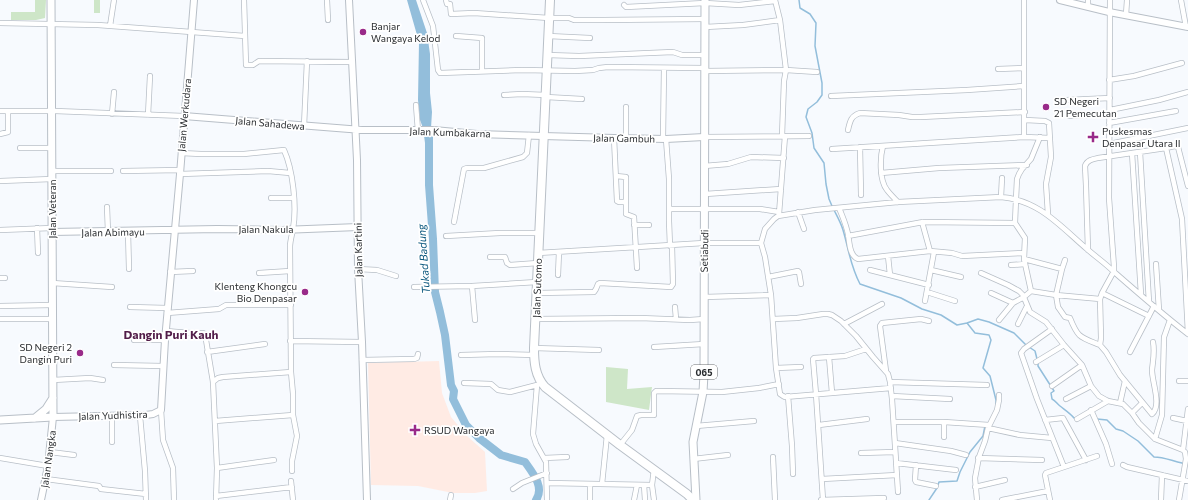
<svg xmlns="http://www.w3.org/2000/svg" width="1188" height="500" font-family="Commissioner,sans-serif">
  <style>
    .industrial { fill: #ffebe4 }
    .green { fill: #cee6c8 }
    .water { fill: #93bedb }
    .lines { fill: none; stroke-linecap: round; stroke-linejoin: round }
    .stream { stroke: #93bedb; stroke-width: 1.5 }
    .river { stroke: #93bedb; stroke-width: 8 }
    .street-casing { stroke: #b8bfc7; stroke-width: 6 }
    .secondary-casing { stroke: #b8bfc7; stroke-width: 8 }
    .primary-casing { stroke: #b8bfc7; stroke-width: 9 }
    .highway-casing { stroke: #b8bfc7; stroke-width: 10 }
    .street { stroke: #fff; stroke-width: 4.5 }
    .secondary { stroke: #fff; stroke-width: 6 }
    .primary { stroke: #fff; stroke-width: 7 }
    .highway { stroke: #fff; stroke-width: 8 }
    .poi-dot { fill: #992a89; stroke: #fff; stroke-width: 1.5 }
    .labels { text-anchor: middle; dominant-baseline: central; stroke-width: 3.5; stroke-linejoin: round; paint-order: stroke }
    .shield { fill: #fff; stroke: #6b6d6f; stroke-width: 1 }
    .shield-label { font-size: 9px; font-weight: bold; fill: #2b2e31 }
    .poi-label { font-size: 10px; fill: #2b2e31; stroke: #fff; text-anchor: start }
    .street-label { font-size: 10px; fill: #2b2e31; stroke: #fff }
    .water-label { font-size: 11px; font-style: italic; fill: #0b577d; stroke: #fff }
    .quarter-label { font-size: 12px; font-weight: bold; fill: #521d49; stroke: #fff }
  </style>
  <rect width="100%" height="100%" fill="#f7fafe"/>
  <path class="industrial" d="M439 361 442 393 451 417 467 436 485 452 487 491 475 493H453L418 486 371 485 368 363Z"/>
  <path class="green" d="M35 0H46L45 18 36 20H11V12H35Z
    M94 0H100V13H94Z
    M606 367 628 369 627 389 652 387 649 410 606 402Z"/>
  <path class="water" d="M407 0H416L427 33 430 54V93L432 112 431 128 432 144 425 143 423 128 420 120 418 100 419 42Z"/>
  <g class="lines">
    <path class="stream" d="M799 0 800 8 810 14 816 23 815 46 822 83V95L817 102 808 109 806 117 812 133 814 148 824 163 826 184 829 199 832 206
      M834 210C837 216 841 223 843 230 849 250 850 265 860 284L901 298 922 309 941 315 957 325 967 323 975 333 989 335 991 340 983 368 990 376 996 400V406
      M967 323 978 319 989 322 1014 333 1026 345
      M1029 347 1035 351 1037 359
      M1038 363V366L1054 391 1051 393 1052 399C1056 401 1057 404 1060 406 1065 410 1070 413 1074 418H1077
      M1097 419 1107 420 1116 429 1123 431 1138 441 1154 457C1164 457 1172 461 1182 463L1183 464
      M929 500 937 488 939 482 957 481 960 472 970 452 983 436 985 426"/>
    <path class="river" d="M429 133V185L433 239 435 292 440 312 445 335 451 385 454 391 453 399 466 425 479 438 501 455 525 462C532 472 545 487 536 500"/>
    <defs>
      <path id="street" d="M244 0 246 65H253L259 61 352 62
        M327 0 328 20
        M423 0 433 26 438 70 440 73 522 70 575 71 593 70 599 68 608 67 705 68
        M446 0 447 4H450L451 14 474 13 549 18H569L574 20H603L705 19
        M775 0 780 20 786 70 817 72
        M1024 0V137
        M1110 0 1109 198 1114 267V271L1102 293 1100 299 1101 338 1100 345 1106 352 1120 375 1152 414C1162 405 1152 383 1152 370 1153 360 1155 352 1153 342
        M1181 0 1186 27
        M624 5 626 7 705 3 739 5 775 1
        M1088 6V0
        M1126 15 1127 0
        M0 23 98 25 245 36
        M110 26 114 0
        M705 27 743 25 780 20
        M456 36 482 38V71
        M548 36 590 38
        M547 55 579 56 673 52 682 55H705
        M998 69 1024 68
        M705 71 786 70 784 81 782 136
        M1109 80 1134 76 1182 63
        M504 95 522 94 546 95
        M831 96 967 90 1024 86
        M546 97 582 99
        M1067 100 1110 98
        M416 105 418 131
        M1110 110 1159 100 1188 92
        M0 111H55L184 116
        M112 114 114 92
        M148 115 150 76
        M1069 116 1109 114
        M1025 120 1045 121 1049 123 1051 157 1046 184 1048 214
        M1109 123 1176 111
        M304 126 307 61
        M848 130C850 121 851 116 860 113L899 115 912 117H921L1025 112
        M0 134 8 132V111
        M704 137 809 136
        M614 138 617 201 619 202H626
        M626 138V107
        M663 138 664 68
        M666 139 669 179V221L670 246
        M1109 144 1188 128
        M883 146C880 157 879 180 887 190 890 194 894 198 898 202
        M860 147 861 195
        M20 148H52
        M1166 148 1175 146 1178 147 1188 186
        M832 149 1024 137 1050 138
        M1140 152 1149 302
        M181 153 201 154H244L284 150C293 170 297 207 293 229 292 235 290 241 290 247L291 372 293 394V415L297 436 292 461V471
        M1132 153 1141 294
        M704 166 728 164 751 157 784 158
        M52 171H111
        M123 171 180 170
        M881 173 939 168 1027 165
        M180 174 268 171 290 173
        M616 176 626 177V214L634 217 637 268
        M0 181 52 179
        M705 194 781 189
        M1001 197 1002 178
        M271 198H294
        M107 207 108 232
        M839 208C842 215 845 222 847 230 850 239 848 255 858 259L930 251 952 253 962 256 1023 253
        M669 209H760L779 212
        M798 212 804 229
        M779 214 785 136
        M454 222 464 169 467 168H484L523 157 527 153 529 135
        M922 222 930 251
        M634 225H649
        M37 228 38 253
        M0 230 52 228
        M128 232 129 269
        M446 236 500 233H539
        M848 236 923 222 1015 223
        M1088 250 1086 186 1085 166C1087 160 1093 159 1098 158L1166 148 1182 219 1188 333
        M538 253 704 243H761
        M888 256 890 275
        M490 257H505L507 263 510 265 538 263
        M1024 259 1062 269 1056 295 1058 307 1065 317 1070 318C1078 338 1080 337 1100 345
        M1156 264 1159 310
        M1011 265 1025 264
        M358 269 377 270 396 276
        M1062 269 1065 260
        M870 270 929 285
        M931 270 961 277
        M170 272 193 271
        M259 273 290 271
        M981 273 1008 285 1019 291 1023 295 1030 312 1046 322 1064 345 1082 365 1091 386 1099 396 1108 401 1123 404 1132 413 1139 423 1155 439 1183 450 1185 452 1186 459 1179 500
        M558 275 559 252
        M768 277 798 271 799 272 801 284
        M0 278H5
        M52 283 112 287
        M472 286 475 320
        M414 287 472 286 537 282
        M1031 291 1056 295 1100 299
        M927 292 955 301
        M537 293 594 292 596 289 598 284 600 283 671 287 673 284 672 246
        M991 293 1013 303
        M1102 293 1149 316
        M704 297 771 295
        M925 301 934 252
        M0 306 52 305
        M130 307 167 308
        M675 307 676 319
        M167 313 219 309 226 305H291
        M0 319H53
        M535 319 640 318 690 320 704 319
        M773 319 797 318 823 314H828L832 315 841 321 856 336 873 357 888 374 890 382 892 399 898 492
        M999 320 1013 303 1024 297 1031 291 1024 259 1025 238 1015 223 1016 199 1017 179 1019 174 1022 169 1031 159 1040 137
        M844 324 882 304
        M1018 324 1027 306
        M1052 329 1024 349 1021 353 1037 399 1064 467
        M166 331C178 332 191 334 203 333L205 334 213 382 217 468 216 500
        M134 340H165
        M290 341 362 342
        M654 347 704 344
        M534 348 599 350
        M207 352 265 344
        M1130 352 1154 306
        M461 355 498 354 534 355
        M829 357 832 393
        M362 360 414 359 417 358 418 354
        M1036 362 1064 345
        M114 365 163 366
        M776 368 801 367
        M886 371 880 326 882 323 921 319 929 321
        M53 380 90 378 103 380
        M1179 381H1188
        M213 382 218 378 223 377 291 372
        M890 382 987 385
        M464 383 491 384 498 390 510 392 537 385
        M542 383 537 385 533 434 536 444 546 462 547 500
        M1052 386 1082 365
        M891 388 785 397 783 396 780 394 776 368 771 295 765 257 761 243 765 229 774 219 778 216 815 210 898 202 1001 197C1039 200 1060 226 1087 249 1096 257 1105 263 1113 271 1137 292 1162 314 1188 334
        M788 396 792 446 793 474
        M892 396 950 399
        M1066 399 1091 386
        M1120 403 1125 381
        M161 410 163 440 173 468 174 500
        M1091 410 1106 444 1112 464
        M1132 413 1142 403
        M140 416 145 471 146 500
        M1173 418 1187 421
        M1077 419 1108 401
        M1045 420 1063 418 1086 460
        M215 421 293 415
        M894 422H944L989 425
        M944 422V437
        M819 425 867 419
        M696 426 754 421
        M988 428 1020 435 1052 438
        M1155 439 1162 415 1164 337 1170 320
        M112 442V416
        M895 443 951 451 966 455
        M620 445 632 430 637 416 641 415H654V393L656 391 722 392 759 388 779 384
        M1183 450 1188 409
        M50 452 74 455
        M861 453 895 452
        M773 457 775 500
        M0 458 48 466
        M544 458 567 457
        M978 458 1042 460
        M693 459 728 455
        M896 463 956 470
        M916 465 915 480 916 482 936 486
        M1123 465 1127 467 1188 481
        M217 468 274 460
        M46 479 99 486 101 489 146 494
        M822 479 897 475
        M291 481 293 500
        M547 483 652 485
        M590 484V500
        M602 484 607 435
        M644 485 645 500
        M975 487 1005 480
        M513 489 522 483 547 473
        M216 496 292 487
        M450 500 451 495
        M634 500 637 485
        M654 500 652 485 654 469
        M821 500 884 498
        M823 500 816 394 813 359 814 358 845 356 866 349
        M977 500 975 478 979 457 985 441 988 428 997 410 999 400V395
        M1002 500 1048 491
        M1050 500 1045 475 1046 473 1097 456
        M1161 500 1162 475"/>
      <path id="secondary" d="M349 0 357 160 358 269 362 342 367 500
        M1060 0 1109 12 1188 27
        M184 116 362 130H434L477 134 614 138 666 139 704 137
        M52 232 217 229 282 230 358 227
        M41 500 48 466 53 417 146 415 153 414 161 410 165 340 180 174 194 0"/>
      <path id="primary" d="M35 418 46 409 53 398
        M0 420 53 417 51 0
        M696 500 693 442 703 392 704 374 705 0"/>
      <path id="highway" d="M550 0 534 348C534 362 535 376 545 387L620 445 687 494 693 500"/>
    </defs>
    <use href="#street" class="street-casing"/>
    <use href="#secondary" class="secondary-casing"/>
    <use href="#primary" class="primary-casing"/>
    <use href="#highway" class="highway-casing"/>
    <use href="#street" class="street"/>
    <use href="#secondary" class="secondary"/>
    <use href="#primary" class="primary"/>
    <use href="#highway" class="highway"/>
  </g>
  <g class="poi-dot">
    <circle cx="363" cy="32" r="4"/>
    <circle cx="1046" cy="107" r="4"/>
    <path d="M1091 131h4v4h4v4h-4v4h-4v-4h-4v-4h4z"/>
    <circle cx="305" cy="292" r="4"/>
    <circle cx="80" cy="353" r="4"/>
    <path d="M413 424h4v4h4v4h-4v4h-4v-4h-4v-4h4z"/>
  </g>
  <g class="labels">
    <rect class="shield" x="691" y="365" width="26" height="14" rx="3"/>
    <g class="shield-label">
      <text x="704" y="372">065</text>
    </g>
    <g class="poi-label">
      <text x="371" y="26">Banjar<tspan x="371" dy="12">Wangaya Kelod</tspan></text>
      <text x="1054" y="101">SD Negeri<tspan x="1054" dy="12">21 Pemecutan</tspan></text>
      <text x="1102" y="131">Puskesmas<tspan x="1102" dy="12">Denpasar Utara II</tspan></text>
      <text x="297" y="286" text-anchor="end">Klenteng Khongcu<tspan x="297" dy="12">Bio Denpasar</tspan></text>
      <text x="72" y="347" text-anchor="end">SD Negeri 2<tspan x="72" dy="12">Dangin Puri</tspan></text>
      <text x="424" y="430">RSUD Wangaya</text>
    </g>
    <g class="street-label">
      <text transform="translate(184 115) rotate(-85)">Jalan Werkudara</text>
      <text transform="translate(270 123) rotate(5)">Jalan Sahadewa</text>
      <text transform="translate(450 132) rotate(2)">Jalan Kumbakarna</text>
      <text transform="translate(624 138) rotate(1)">Jalan Gambuh</text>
      <text transform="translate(52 209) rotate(-90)">Jalan Veteran</text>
      <text x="266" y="229">Jalan Nakula</text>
      <text transform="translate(113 232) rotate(-1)">Jalan Abimayu</text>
      <text transform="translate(358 250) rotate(-91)">Jalan Kartini</text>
      <text transform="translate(704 251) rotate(-89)">Setiabudi</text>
      <text transform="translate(537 288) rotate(-88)">Jalan Sutomo</text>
      <text transform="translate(113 415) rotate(-2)">Jalan Yudhistira</text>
      <text transform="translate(48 459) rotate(-82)">Jalan Nangka</text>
    </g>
    <g class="water-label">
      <text transform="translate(423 259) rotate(-94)">Tukad Badung</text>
    </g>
    <g class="quarter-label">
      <text x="171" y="334">Dangin Puri Kauh</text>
    </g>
  </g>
</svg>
